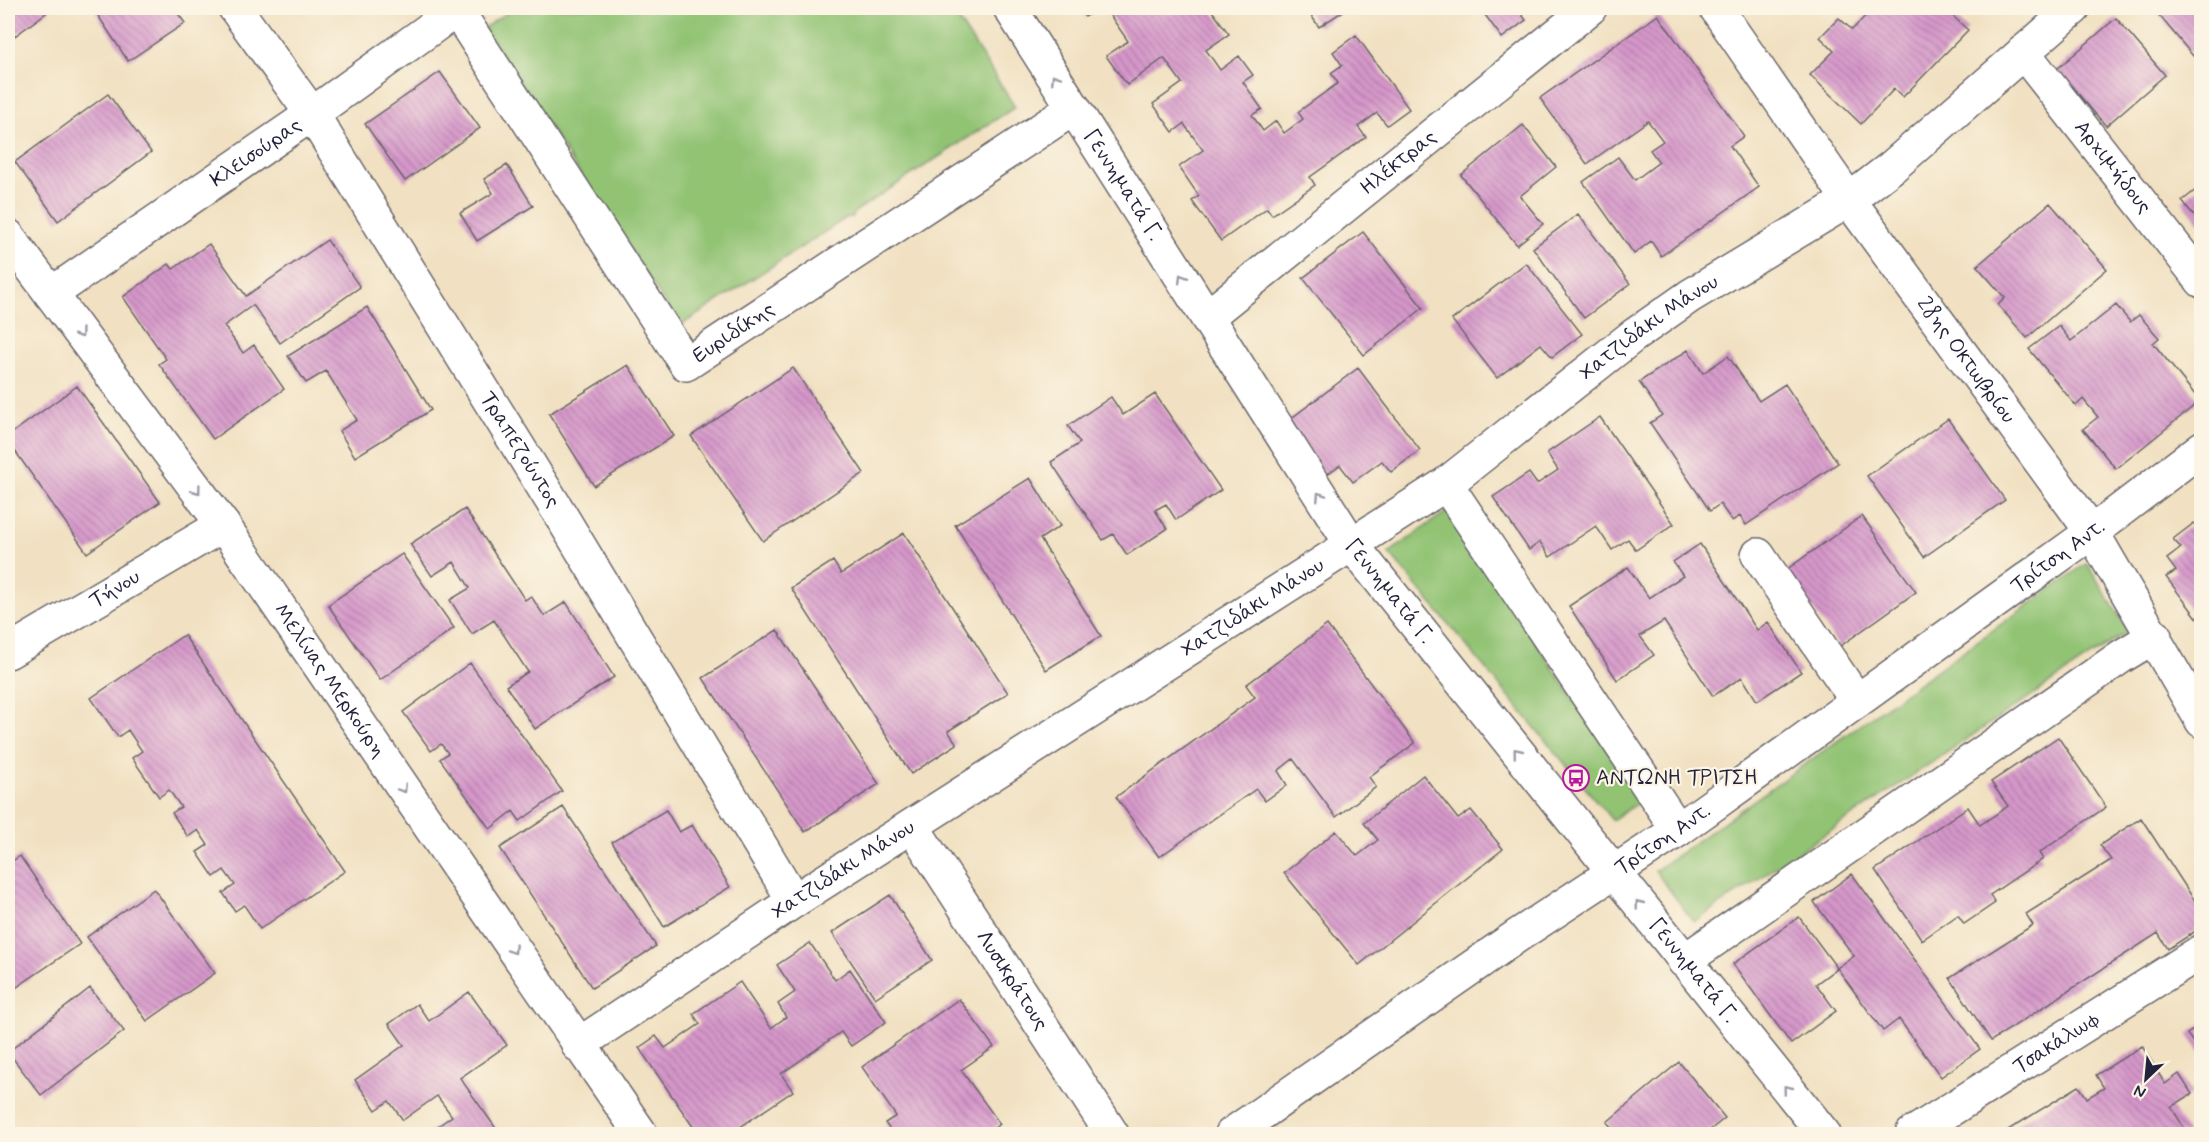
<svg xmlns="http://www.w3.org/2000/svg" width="2209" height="1142" font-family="Mynerve,sans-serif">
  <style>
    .park { fill: #91c373; stroke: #5a7257; stroke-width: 1.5 }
    .building { fill: url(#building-back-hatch) }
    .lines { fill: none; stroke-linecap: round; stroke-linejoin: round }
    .minor-casing { stroke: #6a656a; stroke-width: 36 }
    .tertiary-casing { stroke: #6a656a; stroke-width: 36 }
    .minor { stroke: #fff; stroke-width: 33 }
    .tertiary { stroke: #fff; stroke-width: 33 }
    .oneway { stroke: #9c9ca7 }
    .labels { text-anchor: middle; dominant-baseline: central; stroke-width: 4.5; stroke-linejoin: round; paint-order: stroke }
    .street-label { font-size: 21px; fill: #22223b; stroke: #fcf5e5 }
    .poi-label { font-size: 21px; fill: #22223b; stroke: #fcf5e5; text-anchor: start }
  </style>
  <defs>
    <pattern id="building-back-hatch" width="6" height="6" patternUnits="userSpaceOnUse" patternTransform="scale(1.5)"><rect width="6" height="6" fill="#d697ca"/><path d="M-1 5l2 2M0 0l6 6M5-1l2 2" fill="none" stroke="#ad7ba5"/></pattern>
  </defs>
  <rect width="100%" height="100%" fill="#fcf5e5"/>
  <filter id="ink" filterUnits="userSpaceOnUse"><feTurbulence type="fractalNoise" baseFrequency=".0167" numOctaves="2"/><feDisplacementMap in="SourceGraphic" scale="12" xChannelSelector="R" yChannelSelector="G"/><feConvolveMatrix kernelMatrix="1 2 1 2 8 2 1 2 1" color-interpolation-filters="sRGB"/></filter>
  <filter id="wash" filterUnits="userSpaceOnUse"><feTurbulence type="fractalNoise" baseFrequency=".008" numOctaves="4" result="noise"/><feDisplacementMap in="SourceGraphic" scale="24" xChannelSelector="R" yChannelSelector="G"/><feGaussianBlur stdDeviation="1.35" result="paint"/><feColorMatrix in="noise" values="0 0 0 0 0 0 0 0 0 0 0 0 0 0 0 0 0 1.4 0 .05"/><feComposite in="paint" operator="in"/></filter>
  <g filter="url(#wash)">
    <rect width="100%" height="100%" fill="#f1e1c2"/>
    <path class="park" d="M514 8H951L1015 107 853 213V217L846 218 680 326 484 28Z
      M1447 511 1642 800 1612 820 1389 553Z
      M2087 563 2128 631 1694 922 1655 871Z"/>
    <g id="blocks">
      <path class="building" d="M8 8H48L50 10 8 41Z
        M93 8H174L185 23 128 61Z
        M1078 8H1099L1085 17Z
        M1105 8H1210L1229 34 1206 50 1220 70 1239 56 1253 75 1243 82 1262 109 1252 115 1263 131 1276 121 1284 133 1303 119 1298 112 1338 83 1331 73 1342 65 1333 52 1356 35 1409 109 1387 125 1377 113 1358 127 1366 137 1310 177 1315 185 1272 215 1267 208 1221 241 1192 201 1199 196 1179 167 1203 150 1184 124 1173 132 1153 104 1182 83 1164 58 1127 85 1106 56 1128 41Z
        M1306 8H1348L1319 27Z
        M1480 8H1524L1519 11 1526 20 1502 38Z
        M1873 8H1944L1968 30 1903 97 1894 89 1861 124 1810 75 1834 51 1820 37 1839 18 1852 30Z
        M2153 8H2202V49L2193 56Z
        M1658 15 1744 136 1730 146 1759 187 1661 256 1651 241 1634 254 1583 182 1618 157 1635 180 1659 162 1650 150 1663 141 1648 121 1587 164 1540 98Z
        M2116 18 2165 75 2106 126 2057 69Z
        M440 72 480 128 405 181 365 124Z
        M108 94 151 152 58 221 15 162Z
        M1523 125 1556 167 1520 196 1543 224 1517 245 1461 175Z
        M507 165 533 206 477 241 460 213 493 193 484 179Z
        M2202 185V225L2182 201Z
        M2050 203 2107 269 2027 338 1998 305 2005 298 1977 266Z
        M1578 214 1630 284 1584 318 1533 248Z
        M1363 232 1423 308 1364 355 1303 278Z
        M327 240 360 287 280 343 253 305 224 326 243 353 254 345 284 389 213 439 159 364 166 359 123 297 169 264 173 269 209 244 246 296Z
        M1526 263 1582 334 1552 357 1541 344 1497 378 1452 320Z
        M2116 305 2130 322 2139 315 2159 338 2153 343 2200 401 2116 469 2083 429 2098 417 2083 399 2076 406 2029 349 2059 326 2071 341Z
        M367 307 431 410 355 457 339 431 357 420 326 371 306 383 288 356Z
        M1688 350 1703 373 1728 356 1759 401 1785 384 1838 463 1746 525 1740 516 1732 521 1720 504 1710 511 1650 423 1662 415 1639 382Z
        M628 365 674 436 594 486 549 414Z
        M793 368 864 473 763 541 691 436Z
        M1358 368 1420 450 1391 472 1382 461 1353 482 1340 465 1326 475 1285 423Z
        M77 386 160 502 87 553 8 441V436Z
        M1155 394 1221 490 1176 520 1166 504 1155 510 1167 529 1127 555 1113 534 1103 540 1051 462 1080 443 1068 426 1111 397 1123 415Z
        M1600 417 1674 524 1636 550 1628 539 1612 550 1596 526 1550 557 1540 542 1529 550 1493 497 1529 473 1537 484 1558 470 1547 453Z
        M1948 419 2005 500 1924 557 1867 476Z
        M1030 478 1060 526 1040 539 1101 636 1046 670 955 525Z
        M465 509 525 600 531 596 544 616 566 602 614 677 535 729 506 686 528 672 494 620 472 634 450 600 470 588 454 562 432 576 410 544Z
        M1862 516 1916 592 1839 647 1786 570Z
        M2194 523 2202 533V624L2166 577 2176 571 2167 559 2181 548 2173 539Z
        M904 533 1008 693 948 731 957 744 911 774 791 588 833 561 841 574Z
        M1700 544 1757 630 1768 622 1801 672 1757 701 1742 677 1713 696 1664 621 1640 636 1654 655 1617 680 1569 606 1628 567 1649 598 1683 576 1673 562Z
        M402 554 454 628 380 680 328 605Z
        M1327 625 1415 743 1369 777 1376 787 1336 817 1293 759 1278 771 1287 785 1265 801 1256 789 1159 857 1116 797 1255 697 1246 685Z
        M777 630 879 784 805 832 703 678Z
        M184 635 345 871 260 929 244 905 235 911 223 893 235 885 224 870 214 877 197 852 208 845 198 830 188 837 172 813 181 807 169 790 159 797 132 758 142 751 128 730 118 737 91 698Z
        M470 663 562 791 520 821 513 811 490 829 440 759 448 753 441 744 431 751 403 712Z
        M2058 737 2106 807 2039 853 2043 859 1990 895 1995 903 1964 924 1958 915 1922 940 1875 870 1968 807 1980 825 2008 806 1991 782Z
        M1423 775 1458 819 1471 810 1503 849 1359 965 1284 873 1336 831 1357 856 1378 840 1364 823Z
        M563 807 656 946 592 988 500 848Z
        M666 810 679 832 692 825 730 887 664 927 612 842Z
        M2141 818 2202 912V927L2168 949 2158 933 1991 1041 1950 978 2033 925 2026 914 2111 860 2100 845Z
        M20 856 80 944 8 993V864Z
        M1852 874 1980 1049 1941 1077 1899 1019 1883 1031 1837 968 1854 956 1814 902Z
        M154 889 215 973 147 1021 87 937Z
        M890 895 932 960 875 998 832 933Z
        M1799 917 1837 968 1816 984 1836 1011 1791 1044 1733 964Z
        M810 943 835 980 850 969 886 1022 851 1046 841 1032 781 1074 793 1091 730 1134H698L639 1048 656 1036 665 1048 700 1024 693 1014 740 982 771 1028 786 1017 778 1004 795 992 777 965Z
        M90 988 124 1031 41 1095 8 1052Z
        M469 992 507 1045 460 1078 500 1134H427L452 1116 437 1096 403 1120 389 1101 376 1110 355 1080 404 1045 389 1024 417 1004 429 1021Z
        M959 999 994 1047 961 1070 1000 1124 985 1134H893L885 1123 896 1116 862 1067Z
        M2202 1024V1055L2187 1034Z
        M2142 1046 2165 1084 2179 1074 2192 1094 2171 1107 2188 1134H2011L2008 1130 2079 1086 2087 1098 2104 1088 2096 1075Z
        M1679 1062 1725 1118 1705 1134H1617L1607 1122Z"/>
    </g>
  </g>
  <g filter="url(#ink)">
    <use href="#blocks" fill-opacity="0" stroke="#6a656a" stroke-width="1.5"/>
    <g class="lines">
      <defs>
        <g id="minor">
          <path id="s1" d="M235 8 312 114 560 514 794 901"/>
          <path id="s2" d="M1716 8 1849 200 2092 532 2202 721"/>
          <path id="s3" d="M456 9 686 364 1074 108"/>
          <path id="s4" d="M2023 52 2202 281"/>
          <path id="s5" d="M51 294 312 114 459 8"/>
          <path id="s6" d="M1207 317 1590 8"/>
          <path d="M1446 484 1678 830"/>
          <path d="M1758 555 1857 701"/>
          <path id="s7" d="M912 826 1112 1134"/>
          <path d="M1684 961 2122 656 2155 636"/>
          <path id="s8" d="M578 1045 794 901 1446 484 1633 336 1690 296 1849 200 1892 167 2074 8"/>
          <path id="s9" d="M1232 1134 1517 936 1678 830 2092 532 2202 448"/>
          <path id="s10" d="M1912 1134 2202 951"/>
        </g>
        <g id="tertiary">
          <path id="s11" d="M1010 8 1352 545 1824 1134"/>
          <path id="s12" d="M8 236 223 525 641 1134"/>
          <path id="s13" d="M8 652 223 525"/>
        </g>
      </defs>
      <use href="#minor" class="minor-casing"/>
      <use href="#tertiary" class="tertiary-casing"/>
      <use href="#minor" class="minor"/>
      <use href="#tertiary" class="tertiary"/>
    </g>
    <defs><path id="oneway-chevron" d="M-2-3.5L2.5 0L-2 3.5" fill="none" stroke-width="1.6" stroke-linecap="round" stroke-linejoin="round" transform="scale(1.5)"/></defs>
    <g class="oneway">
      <use href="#oneway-chevron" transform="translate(1055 78) rotate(-123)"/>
      <use href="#oneway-chevron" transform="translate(1182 278) rotate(-122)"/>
      <use href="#oneway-chevron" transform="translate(80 334) rotate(54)"/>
      <use href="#oneway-chevron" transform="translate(197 490) rotate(53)"/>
      <use href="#oneway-chevron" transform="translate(1320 496) rotate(-123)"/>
      <use href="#oneway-chevron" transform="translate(1517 752) rotate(-129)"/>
      <use href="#oneway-chevron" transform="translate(403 789) rotate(56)"/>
      <use href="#oneway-chevron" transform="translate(1639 904) rotate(-128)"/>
      <use href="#oneway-chevron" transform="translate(513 950) rotate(56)"/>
      <use href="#oneway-chevron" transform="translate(1787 1089) rotate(-129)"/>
    </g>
  </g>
  <defs>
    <symbol id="bus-ring" viewBox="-11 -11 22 22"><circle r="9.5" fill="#fcf5e5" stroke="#b5179e" stroke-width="1.5"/><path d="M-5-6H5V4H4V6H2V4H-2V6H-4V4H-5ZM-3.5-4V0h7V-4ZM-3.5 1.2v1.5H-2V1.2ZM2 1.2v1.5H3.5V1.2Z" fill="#b5179e"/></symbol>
  </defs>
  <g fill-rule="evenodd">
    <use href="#bus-ring" x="1561" y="763" width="30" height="30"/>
  </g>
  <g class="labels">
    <g class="street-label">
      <text stroke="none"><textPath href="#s5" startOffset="249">Κλεισούρας</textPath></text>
      <text stroke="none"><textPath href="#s6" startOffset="246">Ηλέκτρας</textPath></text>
      <text stroke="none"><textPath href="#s4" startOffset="146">Αρχιμήδους</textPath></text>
      <text stroke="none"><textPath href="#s11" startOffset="210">Γεννηματά Γ.</textPath></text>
      <text stroke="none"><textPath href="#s8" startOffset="1290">Χατζιδάκι Μάνου</textPath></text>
      <text stroke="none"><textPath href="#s3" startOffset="480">Ευριδίκης</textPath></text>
      <text stroke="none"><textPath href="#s2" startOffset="432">28ης Οκτωβρίου</textPath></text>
      <text stroke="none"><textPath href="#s1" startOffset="526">Τραπεζούντος</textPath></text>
      <text stroke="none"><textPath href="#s9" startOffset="1008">Τρίτση Αντ.</textPath></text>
      <text stroke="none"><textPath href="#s13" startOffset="124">Τήνου</textPath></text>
      <text stroke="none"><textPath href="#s11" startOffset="696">Γεννηματά Γ.</textPath></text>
      <text stroke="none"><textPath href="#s8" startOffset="804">Χατζιδάκι Μάνου</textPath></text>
      <text stroke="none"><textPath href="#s12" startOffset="549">Μελίνας Μερκούρη</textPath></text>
      <text stroke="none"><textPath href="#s9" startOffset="522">Τρίτση Αντ.</textPath></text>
      <text stroke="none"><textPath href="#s8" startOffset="318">Χατζιδάκι Μάνου</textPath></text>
      <text stroke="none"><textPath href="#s11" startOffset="1182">Γεννηματά Γ.</textPath></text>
      <text stroke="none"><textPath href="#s7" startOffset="184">Λυσικράτους</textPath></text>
      <text stroke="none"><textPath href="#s10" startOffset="171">Τσακάλωφ</textPath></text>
    </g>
    <g class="poi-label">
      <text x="1596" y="778">ΑΝΤΩΝΗ ΤΡΙΤΣΗ</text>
    </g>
  </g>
  <rect width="2209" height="1142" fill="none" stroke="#fcf5e5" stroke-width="30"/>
  <g transform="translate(2146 1079) rotate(206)" stroke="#fcf5e5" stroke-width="4.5" paint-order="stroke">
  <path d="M0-4.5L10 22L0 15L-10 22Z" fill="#22223b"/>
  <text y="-9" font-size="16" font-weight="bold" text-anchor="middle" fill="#22223b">N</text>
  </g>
</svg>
